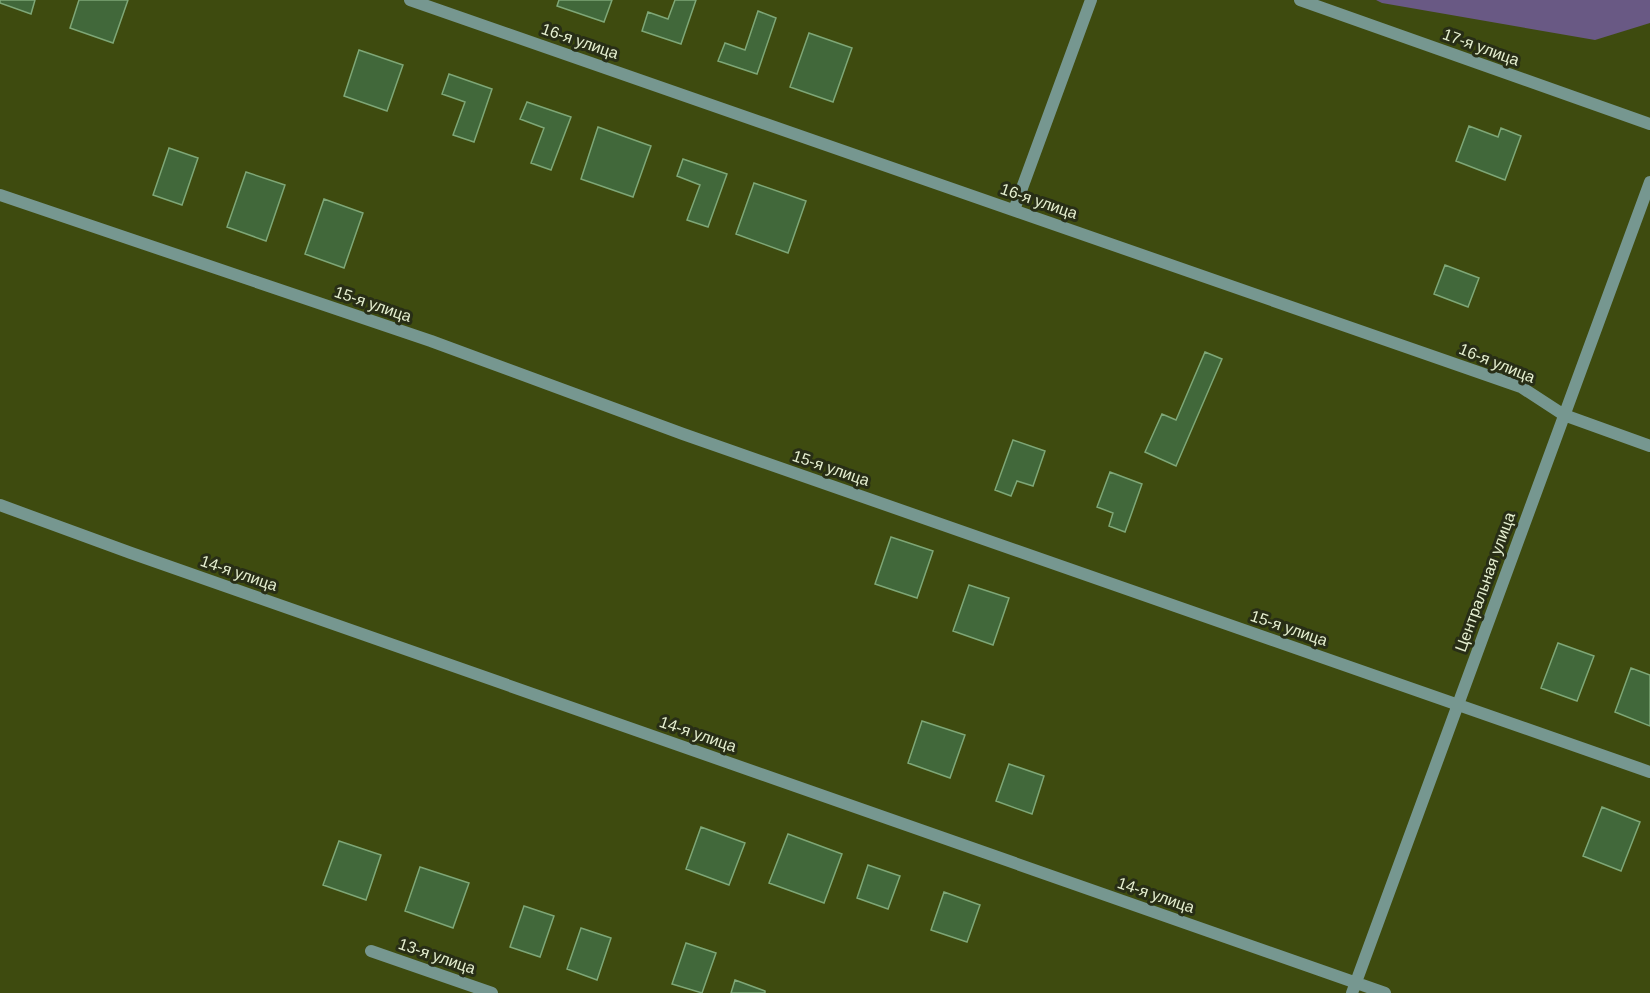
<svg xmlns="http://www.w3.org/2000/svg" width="1650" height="993" font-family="Helvetica,sans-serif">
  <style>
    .green { fill: #695984 }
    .building { fill: #41683a; stroke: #7ea777; stroke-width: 1.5 }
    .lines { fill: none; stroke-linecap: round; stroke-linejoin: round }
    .minor { stroke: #769790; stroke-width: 12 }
    .labels { text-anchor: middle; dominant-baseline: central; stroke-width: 6; stroke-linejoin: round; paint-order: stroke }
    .street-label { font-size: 16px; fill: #e5efd0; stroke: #282e16 }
  </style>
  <rect width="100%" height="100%" fill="#3e4b0f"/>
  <path class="green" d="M1376 0H1650V23L1595 40 1382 3Z"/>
  <path class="building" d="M0 0H35L31 14 0 3Z
    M79 0H128L113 43 70 28Z
    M559 0H612L604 22 557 6Z
    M675 0H696L681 44 642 31 648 12 668 19Z
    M758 11 776 18 757 74 718 61 725 43 745 50Z
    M809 33 852 48 833 102 790 87Z
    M359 50 403 65 387 111 344 96Z
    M449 74 492 89 474 142 453 135 465 102 442 94Z
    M527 102 571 117 551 170 531 163 544 128 520 119Z
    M1469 126 1498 137 1501 128 1521 136 1505 180 1456 161Z
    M598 127 651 146 633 197 581 179Z
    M169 148 198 158 182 205 153 195Z
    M683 159 727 174 708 227 687 220 700 185 677 176Z
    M246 172 285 185 266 241 227 227Z
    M754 183 806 201 788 253 736 234Z
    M324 199 363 213 344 268 305 254Z
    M1445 265 1479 278 1468 307 1434 294Z
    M1205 352 1222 359 1176 466 1145 452 1162 414 1176 420Z
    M1013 440 1045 451 1033 486 1017 481 1011 496 995 490Z
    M1110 472 1142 484 1125 532 1109 526 1113 513 1097 507Z
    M891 537 933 551 917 598 875 584Z
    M969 585 1009 598 993 645 953 631Z
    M1558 643 1594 656 1577 701 1541 688Z
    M1631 668 1650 675V726L1615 712Z
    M922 721 965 735 950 778 908 763Z
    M1009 764 1044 776 1032 814 996 801Z
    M1602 807 1640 822 1621 871 1583 856Z
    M701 827 745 843 729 885 686 869Z
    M788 834 842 854 824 903 769 883Z
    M339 841 381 855 366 900 323 885Z
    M868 865 900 876 888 909 857 898Z
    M420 867 469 883 453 928 405 911Z
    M944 892 980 905 967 942 931 930Z
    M524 906 554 916 540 957 510 947Z
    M581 928 611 938 597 980 567 969Z
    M686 943 716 953 702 993 672 984Z
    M735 980 765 991V993H731Z"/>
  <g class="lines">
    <path class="minor" d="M410 0 1521 387 1564 415 1650 446
      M1300 0 1650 124
      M0 195 431 341 683 434 1650 772
      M1014 210 1091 0
      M0 505 131 553 1385 993
      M371 951 492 993
      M1352 993 1650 182"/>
  </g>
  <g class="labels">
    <g class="street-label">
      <text transform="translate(580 41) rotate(19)">16-я улица</text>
      <text transform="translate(1481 47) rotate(20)">17-я улица</text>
      <text transform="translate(1039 201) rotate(19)">16-я улица</text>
      <text transform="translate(373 304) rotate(19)">15-я улица</text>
      <text transform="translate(1497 363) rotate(22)">16-я улица</text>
      <text transform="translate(831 468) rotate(19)">15-я улица</text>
      <text transform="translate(239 573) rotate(19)">14-я улица</text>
      <text transform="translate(1485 582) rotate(-70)">Центральная улица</text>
      <text transform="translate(1289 628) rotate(19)">15-я улица</text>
      <text transform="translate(698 734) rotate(19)">14-я улица</text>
      <text transform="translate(1156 895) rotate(19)">14-я улица</text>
      <text transform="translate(437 956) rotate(19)">13-я улица</text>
    </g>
  </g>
</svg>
